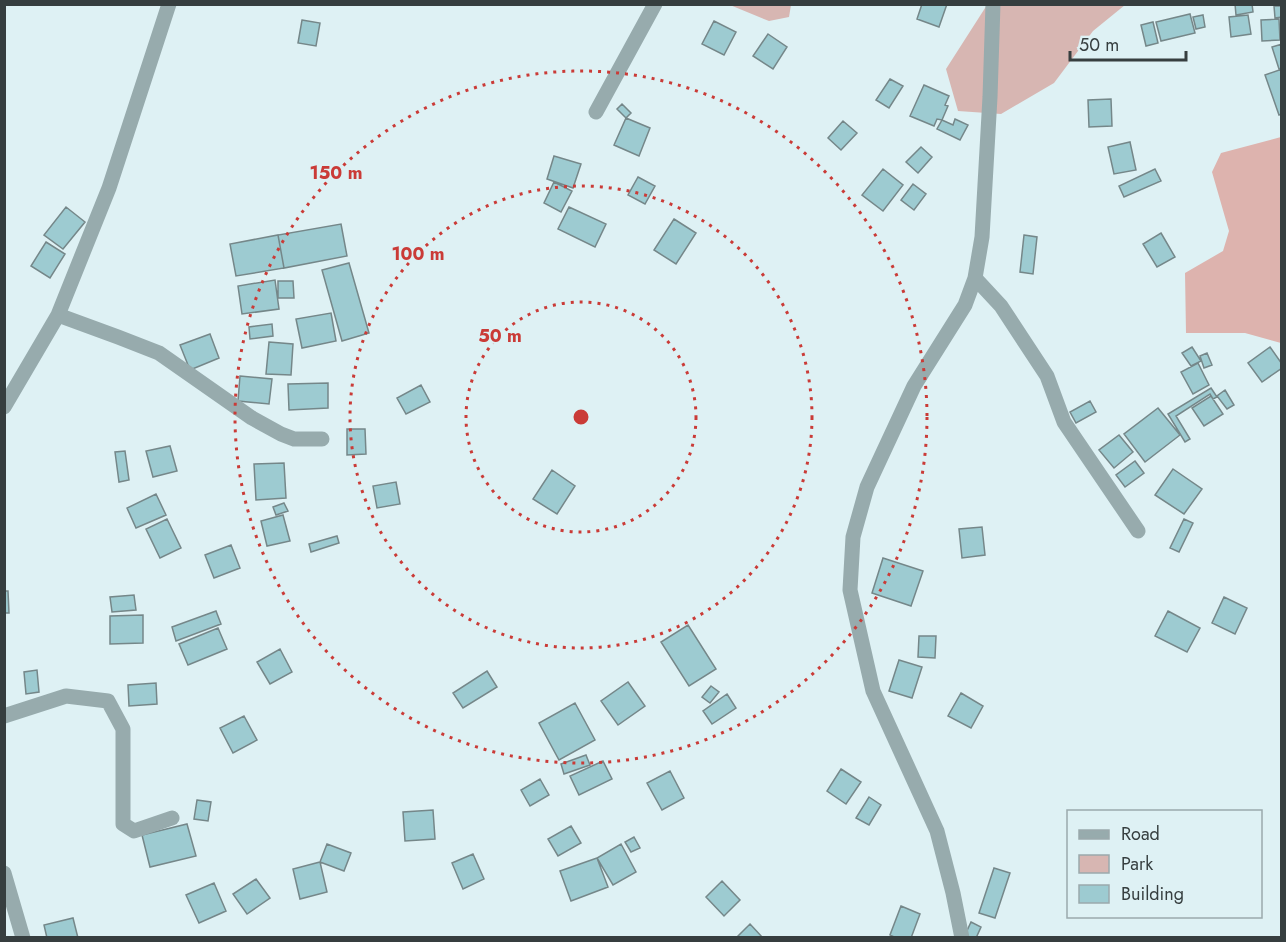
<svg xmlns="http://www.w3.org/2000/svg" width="1286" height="942" font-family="Jost,sans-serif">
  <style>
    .green { fill: #d7b6b2 }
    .forest { fill: #ddb3ae }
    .building { fill: #9dcbd1; stroke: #758789; stroke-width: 1.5 }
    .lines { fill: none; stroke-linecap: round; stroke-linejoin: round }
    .minor { stroke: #97abad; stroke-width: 15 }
    .ring { fill: none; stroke: #ca3b37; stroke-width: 3; stroke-dasharray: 3 6 }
    .centre { fill: #ca3b37; stroke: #def1f4; stroke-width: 3 }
    .ring-label { font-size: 18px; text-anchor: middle; font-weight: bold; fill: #ca3b37; stroke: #def1f4; stroke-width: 4.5; stroke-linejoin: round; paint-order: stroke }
  </style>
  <rect width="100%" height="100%" fill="#def1f4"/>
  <path class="green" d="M730 5H791L789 17 769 21Z
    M987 5H1125L1093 31 1054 83 1001 114 958 111 946 69Z"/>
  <path class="forest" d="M1281 137V343L1245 333H1186L1185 273 1223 251 1229 231 1212 172 1221 153Z"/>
  <path class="building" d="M922 4H947L939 27 917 19Z
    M1235 4H1252L1253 12 1236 15Z
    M1274 6H1282V17L1275 18Z
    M1190 14 1195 33 1161 41 1156 22Z
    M1203 15 1205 27 1196 29 1193 17Z
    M1248 15 1251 34 1231 37 1229 17Z
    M1279 19 1280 40 1262 41 1261 20Z
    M302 20 320 23 316 46 298 43Z
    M714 21 736 32 724 55 702 44Z
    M1153 22 1158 43 1146 46 1141 25Z
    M768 34 787 47 773 69 753 56Z
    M1282 44V68L1279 69 1272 47Z
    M1282 69V114L1279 115 1265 75Z
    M890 79 903 86 889 108 876 100Z
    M924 85 949 96 945 105 948 106 942 120 937 119 934 126 910 116Z
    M1111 99 1112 126 1089 127 1088 100Z
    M622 104 631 113 626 118 617 109Z
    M626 118 650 128 639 156 614 145Z
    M955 119 968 125 960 140 937 129 942 120 953 125Z
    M843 121 857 133 841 150 828 138Z
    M1130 142 1136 170 1114 174 1108 147Z
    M921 147 932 157 918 173 906 162Z
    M554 156 581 164 573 188 547 179Z
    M883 169 903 185 883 211 862 195Z
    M1155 169 1161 181 1124 197 1119 186Z
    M638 177 655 186 645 204 628 195Z
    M554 182 572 191 561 212 544 203Z
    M913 184 926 194 914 210 901 200Z
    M66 207 85 222 63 249 44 235Z
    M569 207 606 224 595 247 558 229Z
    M674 219 696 233 676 264 654 250Z
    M341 224 347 256 284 268 278 235Z
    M1161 233 1175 257 1157 267 1143 244Z
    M278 235 284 268 236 276 230 244Z
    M1024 235 1037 237 1033 274 1020 272Z
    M46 242 65 254 50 278 31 266Z
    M349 263 369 333 342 341 322 270Z
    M275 280 279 309 242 314 238 286Z
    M278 281H293L294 298H278Z
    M331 313 336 341 302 348 296 319Z
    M272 324 273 336 250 339 249 327Z
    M210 334 219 358 190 370 180 345Z
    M269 342 293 344 291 375 266 374Z
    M1192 347 1201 361 1191 366 1182 353Z
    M1270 347 1282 364V368L1262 382 1248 363Z
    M1207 353 1212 365 1204 368 1200 356Z
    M1198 363 1209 385 1193 394 1181 372Z
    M240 376 272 379 269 404 238 401Z
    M328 383V408L289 410 288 384Z
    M421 385 430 402 406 414 397 398Z
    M1211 388 1217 397 1213 399 1210 394 1176 416 1190 439 1185 442 1168 414Z
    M1225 390 1234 405 1227 409 1217 396Z
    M1211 396 1223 414 1204 426 1192 408Z
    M1090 401 1096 412 1076 423 1070 412Z
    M1158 408 1180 435 1145 462 1124 434Z
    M347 429H365L366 454 347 455Z
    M1119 435 1133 452 1114 468 1099 450Z
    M170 446 177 471 153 477 146 451Z
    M125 451 129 480 119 482 115 452Z
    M1135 461 1144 473 1125 487 1116 475Z
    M284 463 286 498 256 500 254 464Z
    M1173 469 1202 489 1184 514 1155 495Z
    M552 470 575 486 557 514 533 499Z
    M396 482 400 504 377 508 373 486Z
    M156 494 166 515 136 528 127 508Z
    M284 503 288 511 276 515 273 507Z
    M283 515 290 541 267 546 261 521Z
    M167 519 181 548 160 558 146 529Z
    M1184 519 1193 523 1179 552 1170 548Z
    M982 527 985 555 962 558 959 529Z
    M337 536 339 543 311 552 309 544Z
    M231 545 240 568 214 578 205 555Z
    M883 558 923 571 911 606 872 593Z
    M4 591H8L9 613H4Z
    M134 595 136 610 112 612 110 597Z
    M1224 597 1247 608 1235 634 1212 623Z
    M216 611 221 624 176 641 172 627Z
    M1168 611 1200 628 1187 652 1155 636Z
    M143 615V643L110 644V616Z
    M688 625 716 669 689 686 661 642Z
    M218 628 227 649 188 665 179 644Z
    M919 636H936L935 658 918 657Z
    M280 649 292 672 270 684 257 662Z
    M899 660 922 667 912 698 889 691Z
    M37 670 39 692 26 694 24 672Z
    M487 671 497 687 463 708 453 693Z
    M628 682 645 706 618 725 601 701Z
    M156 683 157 704 129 706 128 685Z
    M711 686 719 692 710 703 702 697Z
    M961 693 983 706 971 728 948 716Z
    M727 694 736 708 712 724 703 711Z
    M575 703 595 740 559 760 539 723Z
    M244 716 257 740 233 753 220 728Z
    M586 755 590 765 564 774 561 764Z
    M603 761 612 779 579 795 570 776Z
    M841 769 861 782 846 804 827 791Z
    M670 771 684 798 662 810 647 783Z
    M540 779 549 795 530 806 521 790Z
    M869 797 881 805 869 825 856 818Z
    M197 800 211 802 208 821 194 819Z
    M433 810 435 839 405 841 403 812Z
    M187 824 196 856 150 867 142 835Z
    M571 826 581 843 558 856 548 839Z
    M634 837 640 848 631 852 625 842Z
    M327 844 351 853 344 871 320 862Z
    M621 844 636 872 613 885 597 858Z
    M473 854 484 879 463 889 452 863Z
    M597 858 608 887 571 901 560 871Z
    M320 862 327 892 300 899 293 869Z
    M994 868 1010 873 995 918 979 913Z
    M256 879 270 898 247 914 233 894Z
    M722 881 740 900 724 916 706 897Z
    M214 883 226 911 199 923 186 895Z
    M901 906 920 914 911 938H896L890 935Z
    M73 918 78 938H47L44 925Z
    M971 922 981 927 976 938H970L965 935Z
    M750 924 763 938H736Z"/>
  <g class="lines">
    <path class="minor" d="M596 112 655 4
      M975 278 1001 306 1047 376 1064 422 1138 531
      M58 315 118 337 159 353 252 418 281 434 294 439H322
      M4 407 58 315 62 305 109 188 169 4
      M4 716 66 696 108 701 123 729V824L134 831 172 818
      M4 873 23 938
      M962 938 953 893 937 831 873 691 850 590 853 537 867 487 914 386 965 305 975 278 982 237 990 97 993 4"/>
  </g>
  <g class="ring">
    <circle cx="581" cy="417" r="115"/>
    <circle cx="581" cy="417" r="231"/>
    <circle cx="581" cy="417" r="346"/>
  </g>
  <circle cx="581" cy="417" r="9" class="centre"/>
  <g class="ring-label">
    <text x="336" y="179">150 m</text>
    <text x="418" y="260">100 m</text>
    <text x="500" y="342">50 m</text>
  </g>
  <rect width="1286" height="942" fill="none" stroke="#363e3f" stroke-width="12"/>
  <rect x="1067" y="810" width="195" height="108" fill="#def1f4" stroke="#9ba9ac" stroke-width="1.5"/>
  <rect x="1079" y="830" width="30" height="9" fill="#97abad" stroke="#9ba9ac" stroke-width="1.5"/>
  <text x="1121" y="840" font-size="18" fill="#363e3f">Road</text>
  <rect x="1079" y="855" width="30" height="18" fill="#d7b6b2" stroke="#9ba9ac" stroke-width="1.5"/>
  <text x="1121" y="870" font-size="18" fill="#363e3f">Park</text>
  <rect x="1079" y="885" width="30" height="18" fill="#9dcbd1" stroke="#9ba9ac" stroke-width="1.5"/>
  <text x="1121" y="900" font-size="18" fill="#363e3f">Building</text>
  <path d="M1070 51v9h116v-9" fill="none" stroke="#363e3f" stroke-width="3"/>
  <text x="1079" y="51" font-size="18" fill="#363e3f" stroke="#def1f4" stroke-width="4.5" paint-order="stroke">50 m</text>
</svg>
